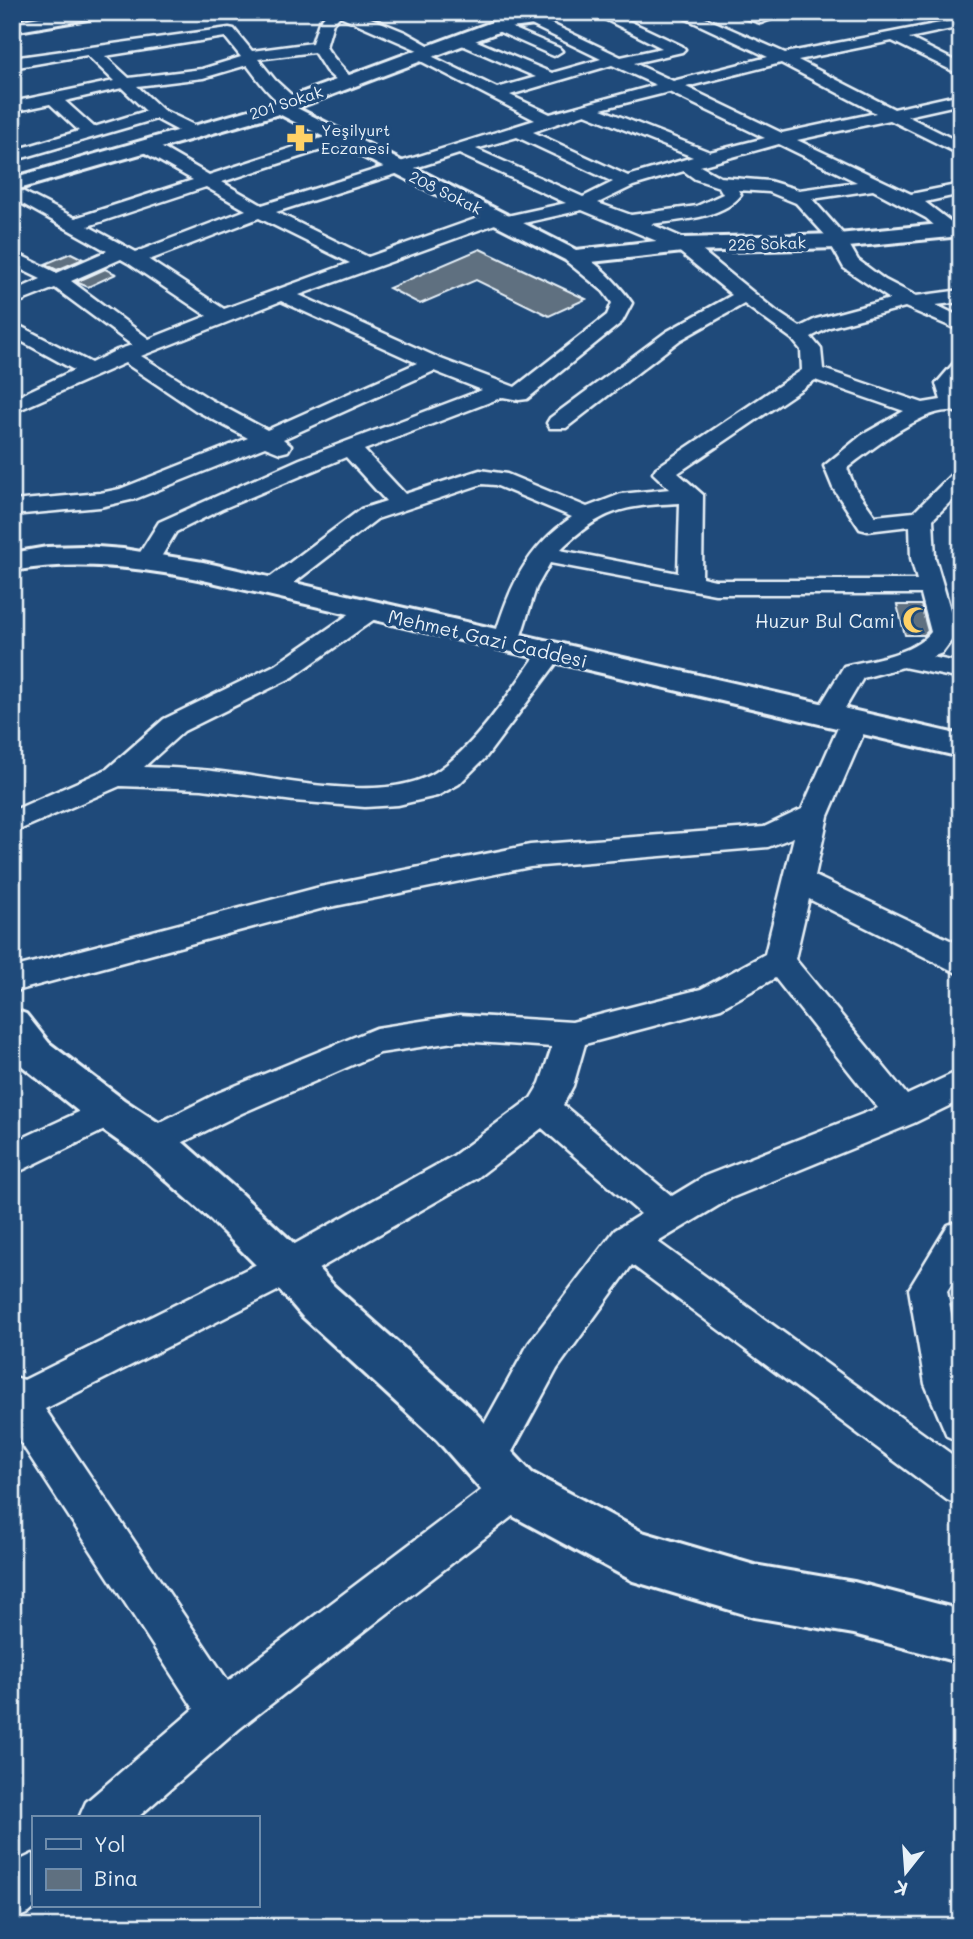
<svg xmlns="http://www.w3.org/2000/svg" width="973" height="1939" font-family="Mali,sans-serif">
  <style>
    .building { fill: #5f7080; stroke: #e8f1f8; stroke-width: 2 }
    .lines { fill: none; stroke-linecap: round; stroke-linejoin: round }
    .street-casing { stroke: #e8f1f8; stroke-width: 5 }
    .secondary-casing { stroke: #e8f1f8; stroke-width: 6 }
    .primary-casing { stroke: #e8f1f8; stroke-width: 6 }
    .street { fill: #1f4a7a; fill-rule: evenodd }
    .secondary { fill: #1f4a7a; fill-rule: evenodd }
    .primary { fill: #1f4a7a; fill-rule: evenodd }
    .labels { text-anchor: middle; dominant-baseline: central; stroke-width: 7; stroke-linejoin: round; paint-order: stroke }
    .far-street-label { font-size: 16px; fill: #e8f1f8; stroke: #1f4a7a }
    .far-poi-label { font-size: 16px; fill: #e8f1f8; stroke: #1f4a7a; text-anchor: start }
    .poi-label { font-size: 19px; fill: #e8f1f8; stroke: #1f4a7a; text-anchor: end }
    .street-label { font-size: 19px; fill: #e8f1f8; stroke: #1f4a7a }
  </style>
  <rect width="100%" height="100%" fill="#1f4a7a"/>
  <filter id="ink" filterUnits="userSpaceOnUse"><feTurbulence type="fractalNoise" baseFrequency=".0143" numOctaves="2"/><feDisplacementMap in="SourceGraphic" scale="14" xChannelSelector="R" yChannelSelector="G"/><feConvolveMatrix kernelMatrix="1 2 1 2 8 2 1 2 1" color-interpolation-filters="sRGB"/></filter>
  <g filter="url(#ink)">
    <path class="building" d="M480 249 524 270 586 299 549 316 476 280 420 304 389 288Z
      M71 253 83 259 57 270 45 264Z
      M105 269 116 274 88 287 76 282Z
      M897 605H921L928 631 924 635H905Z"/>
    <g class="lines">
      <defs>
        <path id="street" d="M328 12H356L405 32 437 50 427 54 497 88 536 77 455 42 453 39 455 36H465L552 73 601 59 527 23 525 20 527 17H537L621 57 662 48 591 12H610L682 46 685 49 682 52 634 63 673 81 768 57 672 12H692L785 53 961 19V27L909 38 961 64V75L892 41 798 60 894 109 961 94V104L907 116 961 143V155L890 120 797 140 911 194 961 184V194L925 202 955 225 958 229 955 233H943L926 218 873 190 812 199 843 234 858 260 885 280 916 296 961 290V302L936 305 961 317V331L905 307 830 327 811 337 821 349 823 369 923 403 941 400 936 384 954 363 961 361V381L958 384 961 414C957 413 954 411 950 411 922 409 869 451 847 468L855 488 875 516 914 512 953 473 961 471V491L933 519 935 558 957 633 942 653 932 657 961 663V679L903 667 863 678 838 720 828 723 818 720 815 714 844 666C871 659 913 655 931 632L921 594H715L550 563 536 588 519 642 515 648 506 650 497 648 493 642C509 588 525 549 572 517L495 485 482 484 377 519 282 592 273 594 264 592 261 587 264 582 361 509 386 501 346 457 222 509 176 532 155 567 146 569 137 567 134 562 159 522 300 459 482 390 434 371 283 439 291 446 288 451 280 453 265 447 135 499 100 507 12 515V501L100 493 120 489 248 438 195 410 125 363 12 413V399L74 370 12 336V322L91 363 117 350 132 345 55 288 12 305V292L41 279 12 265V251L57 273 107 251 12 198V186L75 218 193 180 140 150 138 146 140 142H152L209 175 334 134H346L348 138 346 142 222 182 262 205 535 120 409 55 412 52 420 51 340 16 333 23 326 47C334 60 344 69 354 81L352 84H340L326 71 314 52 258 59 275 80 300 103 292 108C273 103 258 79 247 65L203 78 137 86 163 110 198 127 200 131 198 135H186L156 119 12 161V151L79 131 50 104 12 112V102L114 81 87 55 12 68V58L229 28 234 29 252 51 312 43 319 22ZM225 37 241 57 202 69 129 78 105 56ZM781 63 876 113 782 133 686 87ZM612 65 656 85 550 114 510 95ZM122 88 146 111 94 127 65 101ZM669 92 765 138 710 152 601 109ZM585 114 693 157 628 176 533 132ZM517 137 613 182 583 197 476 149ZM779 144 857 182 799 190 769 181 720 177 700 166ZM459 154 566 203 507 216 498 212 492 213 368 257 276 212ZM684 171 695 179 719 187 723 194 697 206 631 215 598 203 633 186ZM206 187 246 210 136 252 88 226ZM738 190 769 192 796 203 826 236 844 268 890 299 816 319 800 327 776 311 690 241 651 224C679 220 722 219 741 195ZM582 210 676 249 732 295 666 332 550 418 547 423 550 428H566L680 340 744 304 792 339 801 350 802 370 656 468 653 473 670 489 621 494 587 507 507 474 480 470 405 494 364 450 503 397 519 400 527 399 622 322 632 303C621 287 587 248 566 253L564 257 566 261 603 291 612 303 607 315 515 387 441 359 299 295 498 223 506 227ZM259 218 350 263 224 309 149 260ZM121 259 128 263 207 316 149 339 71 281ZM281 301 417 363 267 430 211 400 141 356ZM815 380 904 411 862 435 824 466 833 488 860 529 868 531 910 526 911 558 917 580H715L702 577 703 495 678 473ZM680 503 678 573 560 550C602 509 623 506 680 503Z
          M727 12 760 14 790 12 761 23Z
          M498 22 559 48 562 51 554 56 549 54 493 29 491 26 493 23Z
          M370 603 379 606 383 611 379 616 293 677 184 731 144 767C173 768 201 769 229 773 287 780 389 805 439 770 480 742 513 687 542 647L551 645 560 647 564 653 486 757 459 784 437 796 398 805 365 807 294 801 202 789 120 786 12 833V811L107 769 164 719 275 665 361 606Z
          M854 714 864 717 868 723 828 816 815 876 952 941 961 947V975L809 899 795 959 907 1095 961 1070V1100L914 1123 731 1198 658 1242 961 1461V1506L947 1500 632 1265 557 1369 500 1474 486 1480 472 1474 466 1460 472 1446 529 1343 615 1230 641 1214 542 1128 477 1178 301 1279 45 1409 228 1681 500 1476 514 1470 528 1476 534 1490 528 1504 239 1729 137 1818H79L86 1802 194 1709 12 1429V1376L24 1380 275 1255 453 1156 531 1098 540 1083 552 1047 460 1041 380 1053 242 1113 153 1157 141 1152 136 1142 141 1132 218 1093 376 1028 460 1015 572 1022 701 989 765 954 794 837 768 847 530 867 320 909 12 992V968L320 887 530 845 764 827 802 809 840 723 844 717ZM775 978 878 1108 705 1176 672 1196 563 1105 573 1086 585 1044 721 1008Z
          M109 1098 121 1102 126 1112 121 1122 12 1175V1143Z
          M961 1220V1269L947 1291 961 1369V1442L947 1436 925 1384 909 1289 948 1225Z
          M33 1854V1906H37L29 1913 12 1920V1864Z"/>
        <path id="secondary" d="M538 12H565C552 25 526 26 509 28L297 108 576 250 683 238 838 234 961 222V236L838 248 683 252 573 264 279 114 12 191V178L274 103 500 19Z
          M84 546 123 549 203 562 961 735V757L203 580C138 567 77 560 12 571V553L47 547Z
          M12 1009 26 1014 49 1043 124 1100 168 1129 240 1193 304 1253 334 1286 471 1408 532 1473 642 1532 754 1565 854 1582 961 1610V1663L854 1634 754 1617 633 1581 496 1507 437 1440 302 1316 272 1281 210 1219 138 1155 94 1124 21 1065 12 1055Z"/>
        <path id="primary" d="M67 12H109L100 17 12 32V22Z"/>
      </defs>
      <use href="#street" class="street-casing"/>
      <use href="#secondary" class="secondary-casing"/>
      <use href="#primary" class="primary-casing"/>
      <use href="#street" class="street"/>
      <use href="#secondary" class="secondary"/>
      <use href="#primary" class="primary"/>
    </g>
  </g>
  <defs>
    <symbol id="pharmacy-bare" viewBox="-9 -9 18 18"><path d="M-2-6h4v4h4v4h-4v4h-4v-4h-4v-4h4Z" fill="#ffd166" stroke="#1f4a7a" stroke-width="2.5" paint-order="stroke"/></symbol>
    <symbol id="mosque-bare" viewBox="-9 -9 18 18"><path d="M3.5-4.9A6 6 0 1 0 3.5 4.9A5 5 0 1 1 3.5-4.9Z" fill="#ffd166" stroke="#1f4a7a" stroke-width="2.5" paint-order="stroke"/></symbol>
  </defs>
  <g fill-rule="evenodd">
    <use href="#pharmacy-bare" x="281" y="119" width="38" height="38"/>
    <use href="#mosque-bare" x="897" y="601" width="38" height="38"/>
  </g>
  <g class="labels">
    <g class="far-street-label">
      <text transform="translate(286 102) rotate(-18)">201 Sokak</text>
      <text transform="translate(446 192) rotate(26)">208 Sokak</text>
      <text transform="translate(767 243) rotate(-2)">226 Sokak</text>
    </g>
    <g class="far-poi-label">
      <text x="321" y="129">Yeşilyurt<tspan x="321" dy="18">Eczanesi</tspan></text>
    </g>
    <g class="poi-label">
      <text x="895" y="620">Huzur Bul Cami</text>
    </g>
    <g class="street-label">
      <text transform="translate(488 638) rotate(13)">Mehmet Gazi Caddesi</text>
    </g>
  </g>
  <rect width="973" height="1939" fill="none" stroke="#1f4a7a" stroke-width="42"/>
  <rect x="21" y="21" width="931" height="1897" fill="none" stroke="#e8f1f8" stroke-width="2.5" filter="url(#ink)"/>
  <rect x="32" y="1816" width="228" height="91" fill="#1f4a7a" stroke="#6f8dac" stroke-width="2"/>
  <rect x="46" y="1839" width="35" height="10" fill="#1f4a7a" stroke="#6f8dac" stroke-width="2"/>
  <text x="94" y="1852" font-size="21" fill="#e8f1f8">Yol</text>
  <rect x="46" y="1869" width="35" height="21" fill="#5f7080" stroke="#6f8dac" stroke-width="2"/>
  <text x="94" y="1886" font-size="21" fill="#e8f1f8">Bina</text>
  <g transform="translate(906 1872) rotate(197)" stroke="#1f4a7a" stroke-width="5" paint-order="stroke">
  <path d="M0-5L12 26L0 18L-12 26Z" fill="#e8f1f8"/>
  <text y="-10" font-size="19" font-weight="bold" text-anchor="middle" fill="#e8f1f8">K</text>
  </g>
</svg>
